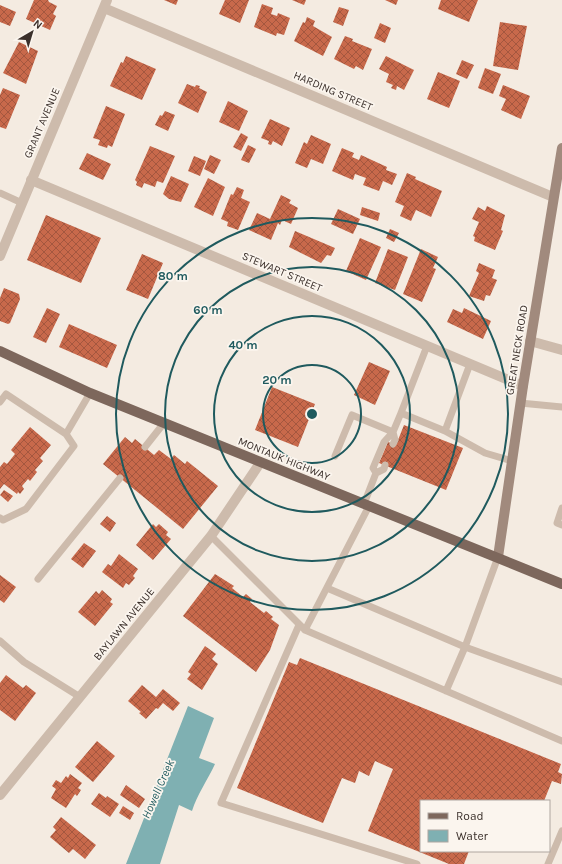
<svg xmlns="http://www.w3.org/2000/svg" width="562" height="864" font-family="Karla,sans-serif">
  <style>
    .water { fill: #7fb0b2 }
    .building { fill: url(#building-cross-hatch) }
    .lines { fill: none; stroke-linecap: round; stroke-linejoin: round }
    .lane { stroke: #cdbbac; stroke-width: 7 }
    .street { stroke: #cdbbac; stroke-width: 10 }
    .secondary { stroke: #a18a7d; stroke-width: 10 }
    .primary { stroke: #7d675c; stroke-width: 10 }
    .ring { fill: none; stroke: #1f5a5e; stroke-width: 2 }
    .labels { text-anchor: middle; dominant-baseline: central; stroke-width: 3.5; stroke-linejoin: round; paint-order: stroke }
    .street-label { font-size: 11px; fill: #3b302b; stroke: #fbf5ee }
    .water-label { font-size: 12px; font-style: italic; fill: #1f5a5e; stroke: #fbf5ee }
    .centre { fill: #1f5a5e; stroke: #fbf5ee; stroke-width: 2 }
    .ring-label { font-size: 12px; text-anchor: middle; font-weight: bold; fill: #1f5a5e; stroke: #fbf5ee; stroke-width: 3.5; stroke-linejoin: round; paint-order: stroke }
  </style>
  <defs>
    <pattern id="building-cross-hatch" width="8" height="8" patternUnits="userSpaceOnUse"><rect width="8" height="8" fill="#c8694b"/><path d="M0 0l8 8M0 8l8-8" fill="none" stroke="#a4573f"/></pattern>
  </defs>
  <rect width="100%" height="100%" fill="#f4ebe1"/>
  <path class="water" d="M188 706 214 718 199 758 215 764C208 779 197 795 192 811L179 805 160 864H126Z"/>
  <path class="building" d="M34 0H48L49 2 57 6 53 14 56 16 50 30 26 19Z
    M164 0H178L176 5Z
    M225 0H249L240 23 219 14Z
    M292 0H306L304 5Z
    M385 0H398L396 5Z
    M441 0H478L469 22 438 9Z
    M262 4 273 8 271 14 277 16 278 13 290 18 284 35 277 33 276 36 254 27Z
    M0 5 16 12 10 26 0 22Z
    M339 7 349 10 343 26 333 22Z
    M307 17 315 21 313 26 332 37 323 56 294 41 303 22 305 23Z
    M500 22 527 26 518 70 493 66Z
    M380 23 391 28 385 43 374 38Z
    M345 36 353 39 352 41 372 49 363 70 356 66 354 69 334 59Z
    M19 42 38 51 26 84 3 73Z
    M126 56 156 69 142 100 110 86 121 62 123 63Z
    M386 56 414 70 404 90 397 86 396 90 391 88 393 85 386 82 389 74 379 69Z
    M462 60 474 65 467 79 456 74Z
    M485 68 501 74 493 94 478 88Z
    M438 72 460 81 449 108 427 99Z
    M187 84 195 87 196 85 200 86 199 88 207 92 198 113 178 103Z
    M503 85 530 96 521 119 501 110 506 99 499 96Z
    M3 88 20 95 6 129 0 127V95Z
    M228 101 248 111 239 131 219 122Z
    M106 106 125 114 112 147 108 145 107 148 98 145 100 140 93 138Z
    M165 111 175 115 168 131 155 125 160 115 162 116Z
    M270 119 290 128 282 146 273 141 271 145 268 144 269 141 261 138Z
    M241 133 248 137 241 151 233 147Z
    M311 135 331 144 323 164 311 159 307 168 295 163 304 142 307 144Z
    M248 145 256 149 249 163 241 160Z
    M150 146 175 156 163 183 157 181 155 187 144 183 142 188 136 185 137 182 135 180Z
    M342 148 354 153 352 157 359 160 361 155 387 167 386 170 397 174 392 185 383 181 379 191 363 185 366 178 355 174 353 180 332 171Z
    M87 153 111 164 103 180 79 169Z
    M210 155 221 160 214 174 204 169Z
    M194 156 206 161 200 176 188 171Z
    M407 173 416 177 415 179 442 191 431 217 416 210 411 221 400 216 404 206 395 202Z
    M171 176 189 184 181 202 169 199 163 194Z
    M208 178 225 187 213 216 194 207Z
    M237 187 244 190 241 198 250 202 238 230 227 226 228 222 221 219 231 194 233 195Z
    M281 195 291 200 289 203 298 208 291 224 282 220 280 225 278 223 271 240 249 230 257 213 270 219Z
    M487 206 505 215 501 230 503 231 495 250 474 241 475 237 473 236 479 222 472 219 478 207 485 211Z
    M362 207 380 213 378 221 360 215Z
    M338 209 360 219 353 234 331 224Z
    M46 215 101 238 81 283 27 260Z
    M390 229 399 233 394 242 386 238Z
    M295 231 335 248 331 256 327 255 321 263 289 247Z
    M360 238 381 247 366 280 346 271Z
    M388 249 408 257 395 290 375 283Z
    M421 249 438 257 433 268 436 269 422 302 403 294Z
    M142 254 163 263 148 299 126 290Z
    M479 263 495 270 492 278 497 280 490 296 486 295 484 301 469 296 479 273 476 271Z
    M4 288 19 294 20 299 10 323 8 324 0 321V298Z
    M47 308 60 314 46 343 33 337Z
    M464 308 491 321 483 339 447 322 453 309 462 313Z
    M69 324 117 345 107 368 59 347Z
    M369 362 390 371 375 405 354 395Z
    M272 387 315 404 298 447 255 430Z
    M404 425 463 448 446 490 379 463 388 442 396 445Z
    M30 427 51 445 40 458 43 461 35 470 37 472 30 481 28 479 22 486 24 489 20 494 18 492 17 494 4 484 0 489V467L4 462 7 464 15 454 11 450Z
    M125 437 132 443 135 439 154 455 159 450 171 459 174 455 185 464 187 461 218 486 183 529 103 464Z
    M4 490 13 496 8 502 0 495Z
    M107 516 116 523 110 532 100 524Z
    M153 524 156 527 159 524 168 532 166 535 171 539 153 560 136 545Z
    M84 543 96 551 83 568 71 559Z
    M119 554 138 569 133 576 135 578 129 585 126 583 123 588 102 572 108 564 111 566Z
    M215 574 234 586 232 588 243 597 246 594 252 599 250 602 264 613 266 611 273 617 271 619 279 625 270 650 256 672 183 616Z
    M0 575 16 587 4 603 0 600Z
    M102 590 112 599 110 602 113 604 95 626 78 612 96 591 99 594Z
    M205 646 216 654 212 659 218 664 202 690 187 679 191 674 188 672Z
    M300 658 561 764 558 772 562 774 561 784 552 781 544 801H421V851H469L464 864H449L368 831 393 769 375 761 369 776 359 771 355 783 342 778 323 823 237 788 289 662 297 665Z
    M6 675 23 688 26 685 36 693 15 721 0 710V683Z
    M142 685 156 697 163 689 180 703 173 711 163 703 158 709 156 708 146 719 139 713 141 712 128 701Z
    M97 741 115 756 93 782 75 767Z
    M70 774 82 783 78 788 81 790 77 796 75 794 66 808 51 798 56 789 52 786 56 780 61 783 66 776 68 778Z
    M126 785 145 799 139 808 120 795Z
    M99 793 106 798 107 796 119 804 110 817 91 804Z
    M123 806 134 813 130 820 119 813Z
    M61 817 96 845 85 859 73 849 69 853 50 837 56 830 53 827Z"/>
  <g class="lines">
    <path class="lane" d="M0 193 22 203
      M427 346 401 413 445 431 485 453 512 461
      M0 402 6 394 66 434 74 446 26 509 3 520 0 518
      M520 403 562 407
      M445 431 470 364
      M393 432 395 440 393 444
      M66 434 90 393
      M145 447 164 423
      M335 456 352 415 393 432
      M376 473 384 469 385 465
      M364 504 376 473 373 468 384 442 393 432 401 413
      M562 508 557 523 562 525
      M211 536 305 630 369 506
      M38 579 120 478
      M327 588 465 647 562 682
      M299 625 221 803 417 864
      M305 630 562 741
      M0 641 24 662 80 697
      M446 691 465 647 498 557
      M548 864 562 831"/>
    <path class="street" d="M104 8 553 197
      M31 180 523 386
      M0 256 107 0
      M530 341 562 350
      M0 795 211 536 260 463"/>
    <path class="secondary" d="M498 557 523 386 562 148"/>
    <path class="primary" d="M0 351 90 393 562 584"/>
  </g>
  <g class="ring">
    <circle cx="312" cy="414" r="49"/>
    <circle cx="312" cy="414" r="98"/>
    <circle cx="312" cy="414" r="147"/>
    <circle cx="312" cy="414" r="196"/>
  </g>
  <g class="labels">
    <g class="street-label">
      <text transform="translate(333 91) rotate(23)">HARDING STREET</text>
      <text transform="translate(42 123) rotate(-67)">GRANT AVENUE</text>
      <text transform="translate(282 272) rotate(23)">STEWART STREET</text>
      <text transform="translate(517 350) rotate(-81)">GREAT NECK ROAD</text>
      <text transform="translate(284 459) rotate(22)">MONTAUK HIGHWAY</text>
      <text transform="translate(124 624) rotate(-51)">BAYLAWN AVENUE</text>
    </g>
    <g class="water-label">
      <text transform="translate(158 789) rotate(-66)">Howell Creek</text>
    </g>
  </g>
  <circle cx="312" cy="414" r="6" class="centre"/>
  <g class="ring-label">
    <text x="173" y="280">80 m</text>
    <text x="208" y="314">60 m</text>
    <text x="243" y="349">40 m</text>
    <text x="277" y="384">20 m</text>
  </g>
  <rect x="420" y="800" width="130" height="52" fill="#fbf5ee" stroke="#aea6a0"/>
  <rect x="428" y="813" width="20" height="6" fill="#7d675c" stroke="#aea6a0"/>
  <text x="456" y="820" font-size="12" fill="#3b302b">Road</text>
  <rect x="428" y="830" width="20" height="12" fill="#7fb0b2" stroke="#aea6a0"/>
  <text x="456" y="840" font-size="12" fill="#3b302b">Water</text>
  <g transform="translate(32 32) rotate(38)" stroke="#fbf5ee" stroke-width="3" paint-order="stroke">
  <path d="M0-3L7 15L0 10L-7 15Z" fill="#3b302b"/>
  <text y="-6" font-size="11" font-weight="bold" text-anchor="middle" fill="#3b302b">N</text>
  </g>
</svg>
